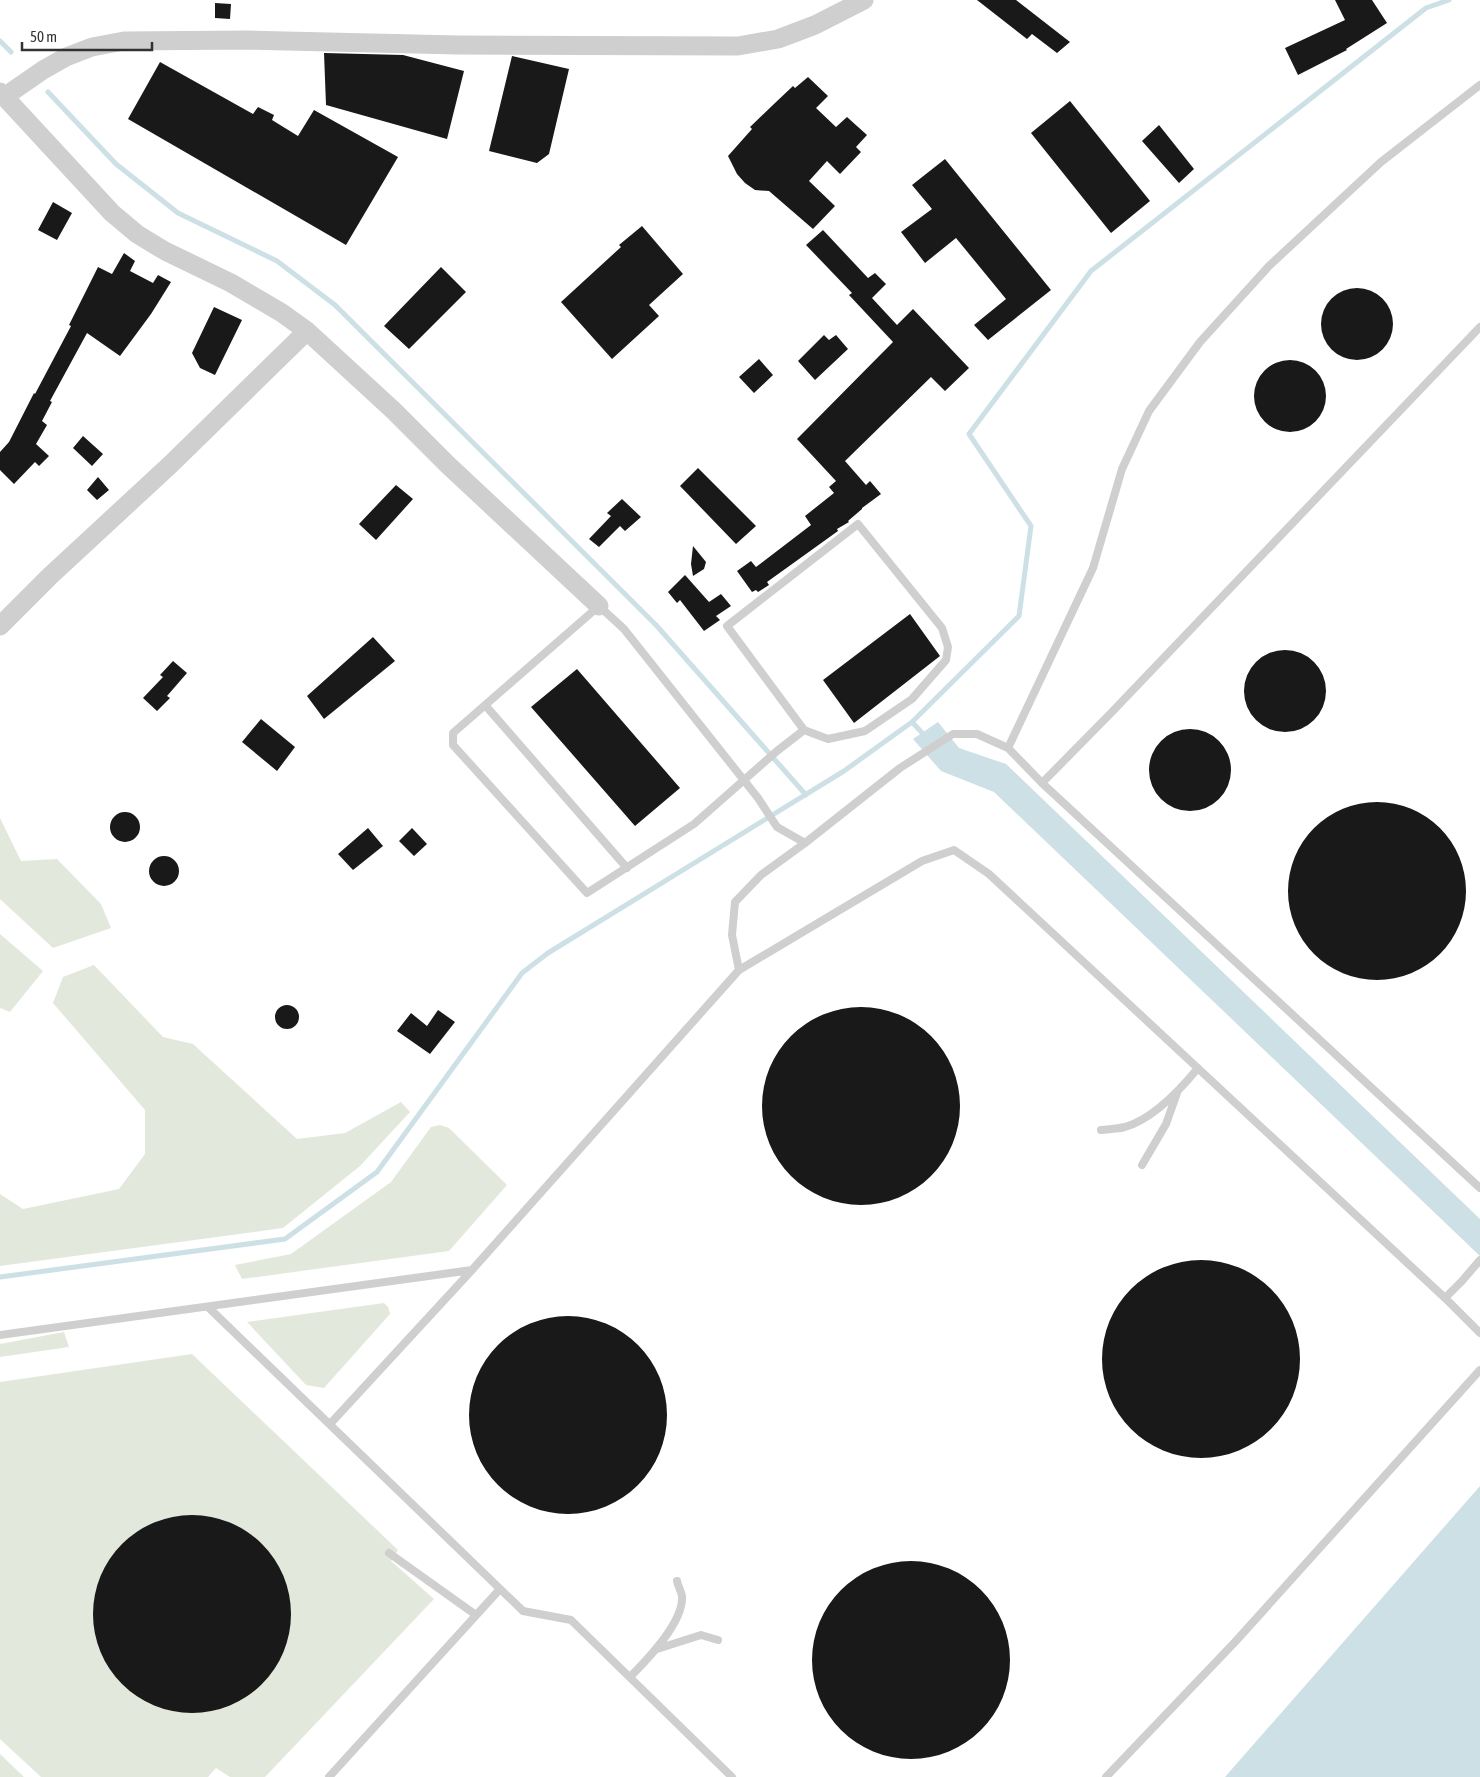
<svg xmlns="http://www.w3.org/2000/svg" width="1480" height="1777" font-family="'Asap Condensed',sans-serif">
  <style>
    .green { fill: #e3e8dc }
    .water { fill: #cce0e6 }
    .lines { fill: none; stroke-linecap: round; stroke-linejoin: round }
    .stream { stroke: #cce0e6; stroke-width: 5 }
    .building { fill: #191919 }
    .service { stroke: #cfcfcf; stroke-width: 8 }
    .tertiary { stroke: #cfcfcf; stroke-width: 19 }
  </style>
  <rect width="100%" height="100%" fill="#fff"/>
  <path class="green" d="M0 818 21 861 57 859 101 904 111 928 53 948 0 899Z
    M0 934 43 971 10 1012 0 1008Z
    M94 965 163 1037 193 1044 297 1139 345 1133 401 1102 410 1112 360 1166 283 1228 0 1266V1194L23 1209 119 1189 145 1154V1110L53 1003 63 977Z
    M440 1125 449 1128 507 1185 449 1251 242 1279 235 1265 291 1254 391 1182 431 1127Z
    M384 1303 388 1307 390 1314 324 1388 306 1385 247 1322Z
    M64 1332 69 1347 0 1357V1344Z
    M192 1354 398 1550 391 1561 434 1599 265 1777H230L216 1768 208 1777H41L0 1739V1382Z
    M0 1754 24 1777H0Z"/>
  <path class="water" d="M938 722 959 748 1006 764 1480 1219V1256L994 792 941 771 913 739Z
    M1480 1486V1777H1225Z"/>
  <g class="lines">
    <path class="stream" d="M0 41 11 52
      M48 92 116 164 178 213 277 261 335 305 656 625 806 795
      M912 722 925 736
      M0 1277 285 1239 377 1172 522 973 548 953 844 771 912 722 1019 616 1031 526 969 434 1091 271 1426 8 1449 0"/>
  </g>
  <path class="building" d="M977 0H1016L1070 42 1057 53 1032 34 1027 39Z
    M1335 0H1372L1387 23 1346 49 1347 50 1298 75 1285 48 1345 20Z
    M215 3 231 4 230 19 215 18Z
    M324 53 403 55 464 71 447 139 326 105Z
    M512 56 569 69 549 154 537 163 489 151Z
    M160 62 253 114 258 107 274 115 272 120 298 136 314 110 398 157 346 245 128 119Z
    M808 77 828 96 816 108 836 127 847 117 867 135 856 147 861 152 840 174 827 161 809 181 835 206 813 229 769 191 755 190 745 183 737 174 728 156 752 129 750 127 775 103 793 86 795 88Z
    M1070 101 1150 201 1111 233 1031 133Z
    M1159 125 1194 169 1179 183 1142 141Z
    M945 159 1051 290 988 340 974 325 1006 299 956 238 925 263 901 232 932 209 912 185Z
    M53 202 72 213 57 240 38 230Z
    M642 226 683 274 649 305 659 316 612 359 561 302 621 247 619 245Z
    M823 230 868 278 875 273 886 284 872 298 897 325 913 309 969 368 945 391 931 377 845 461 866 485 870 481 881 494 862 508V509L848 521 849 522 837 529 838 531 767 582 769 585 758 592 756 590 752 592 737 571 751 561 756 567 811 525 805 516 834 493 829 487 836 481 797 439 893 342 849 295 852 293 806 245Z
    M124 253 135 261 130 271 153 283 158 275 171 282 151 314 120 356 87 333 50 401 52 402 42 421 47 425 36 444 49 456 39 466 35 462 14 484 0 470V452L9 442 34 393 35 394 71 326 69 325 98 267 112 274Z
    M441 267 466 292 409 349 384 326Z
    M1321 324a36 36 0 1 1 72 0a36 36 0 1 1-72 0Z
    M214 307 242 320 215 375 200 368 192 353Z
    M824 335 829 340 836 335 848 349 815 380 798 361Z
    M759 359 773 375 754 393 739 377Z
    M1254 396a36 36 0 1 1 72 0a36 36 0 1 1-72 0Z
    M83 436 103 454 92 466 73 448Z
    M698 468 756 526 736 544 680 486Z
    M98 477 109 490 97 500 87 490Z
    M396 485 413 499 376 540 359 524Z
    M622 499 641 517 625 531 620 526 599 547 589 539 611 516 607 513Z
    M693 546 706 562 704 569 693 576 691 564Z
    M685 575 709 602 721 594 731 606 716 616 720 620 704 631 680 600 677 603 668 592Z
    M910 614 940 656 854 723 823 680Z
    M373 637 395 661 324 719 307 696Z
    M1244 691a41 41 0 1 1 82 0a41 41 0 1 1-82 0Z
    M173 661 187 673 167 696 170 698 157 711 143 698 163 677 160 675Z
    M577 669 680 788 635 826 531 707Z
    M261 719 295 747 277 771 242 742Z
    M1149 770a41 41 0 1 1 82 0a41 41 0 1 1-82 0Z
    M1288 891a89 89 0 1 1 178 0a89 89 0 1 1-178 0Z
    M110 827a15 15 0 1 1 30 0a15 15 0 1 1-30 0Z
    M368 828 383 846 353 870 338 854Z
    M412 828 427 844 414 856 399 841Z
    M149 871a15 15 0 1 1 30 0a15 15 0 1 1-30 0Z
    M275 1017a12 12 0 1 1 24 0a12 12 0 1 1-24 0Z
    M762 1106a99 99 0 1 1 198 0a99 99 0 1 1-198 0Z
    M438 1010 455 1022 430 1054 397 1031 411 1013 427 1026Z
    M1102 1359a99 99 0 1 1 198 0a99 99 0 1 1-198 0Z
    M469 1415a99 99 0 1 1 198 0a99 99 0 1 1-198 0Z
    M93 1614a99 99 0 1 1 198 0a99 99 0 1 1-198 0Z
    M812 1660a99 99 0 1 1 198 0a99 99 0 1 1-198 0Z"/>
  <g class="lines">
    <path class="service" d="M858 524 942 628 948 647 946 660 912 699 865 731 828 739 804 730 727 626Z
      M485 705 627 868
      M804 730 777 751 694 824 587 893 453 745V733L599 606 624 629 758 798 777 827 805 843
      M1008 748 1093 568 1122 469 1149 411 1200 342 1269 266 1381 162 1480 85
      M1042 783 1110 714 1480 327
      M739 970 732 935 735 902 761 875 805 843 900 768 953 734H977L1008 748 1042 783 1480 1188
      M1101 1130C1109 1129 1117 1129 1125 1127 1153 1119 1180 1090 1198 1068
      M1142 1165 1166 1124 1177 1093
      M1445 1298 1462 1281 1480 1260
      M208 1307 523 1611 571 1620 732 1777
      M0 1335 472 1270
      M330 1424 472 1270 739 970 922 861 954 850 989 874 1445 1298 1480 1333
      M389 1553 476 1615
      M657 1649 701 1635 718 1640
      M630 1677C647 1660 684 1622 682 1596 681 1591 678 1586 677 1581
      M329 1777 500 1589
      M1106 1777 1235 1642 1480 1370"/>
    <path class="tertiary" d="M0 92 112 213 137 234 165 251 231 283 282 313 307 331 394 411 448 465 599 606
      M4 97 43 70 66 57 92 47 124 41 248 40 458 45 738 46 778 39 815 25 864 0
      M0 626 50 576 171 464 307 331"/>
  </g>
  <path d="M22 42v8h130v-8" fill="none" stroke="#323232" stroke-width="2.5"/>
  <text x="30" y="42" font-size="15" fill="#323232" stroke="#ffffff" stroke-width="4" paint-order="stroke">50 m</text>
</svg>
